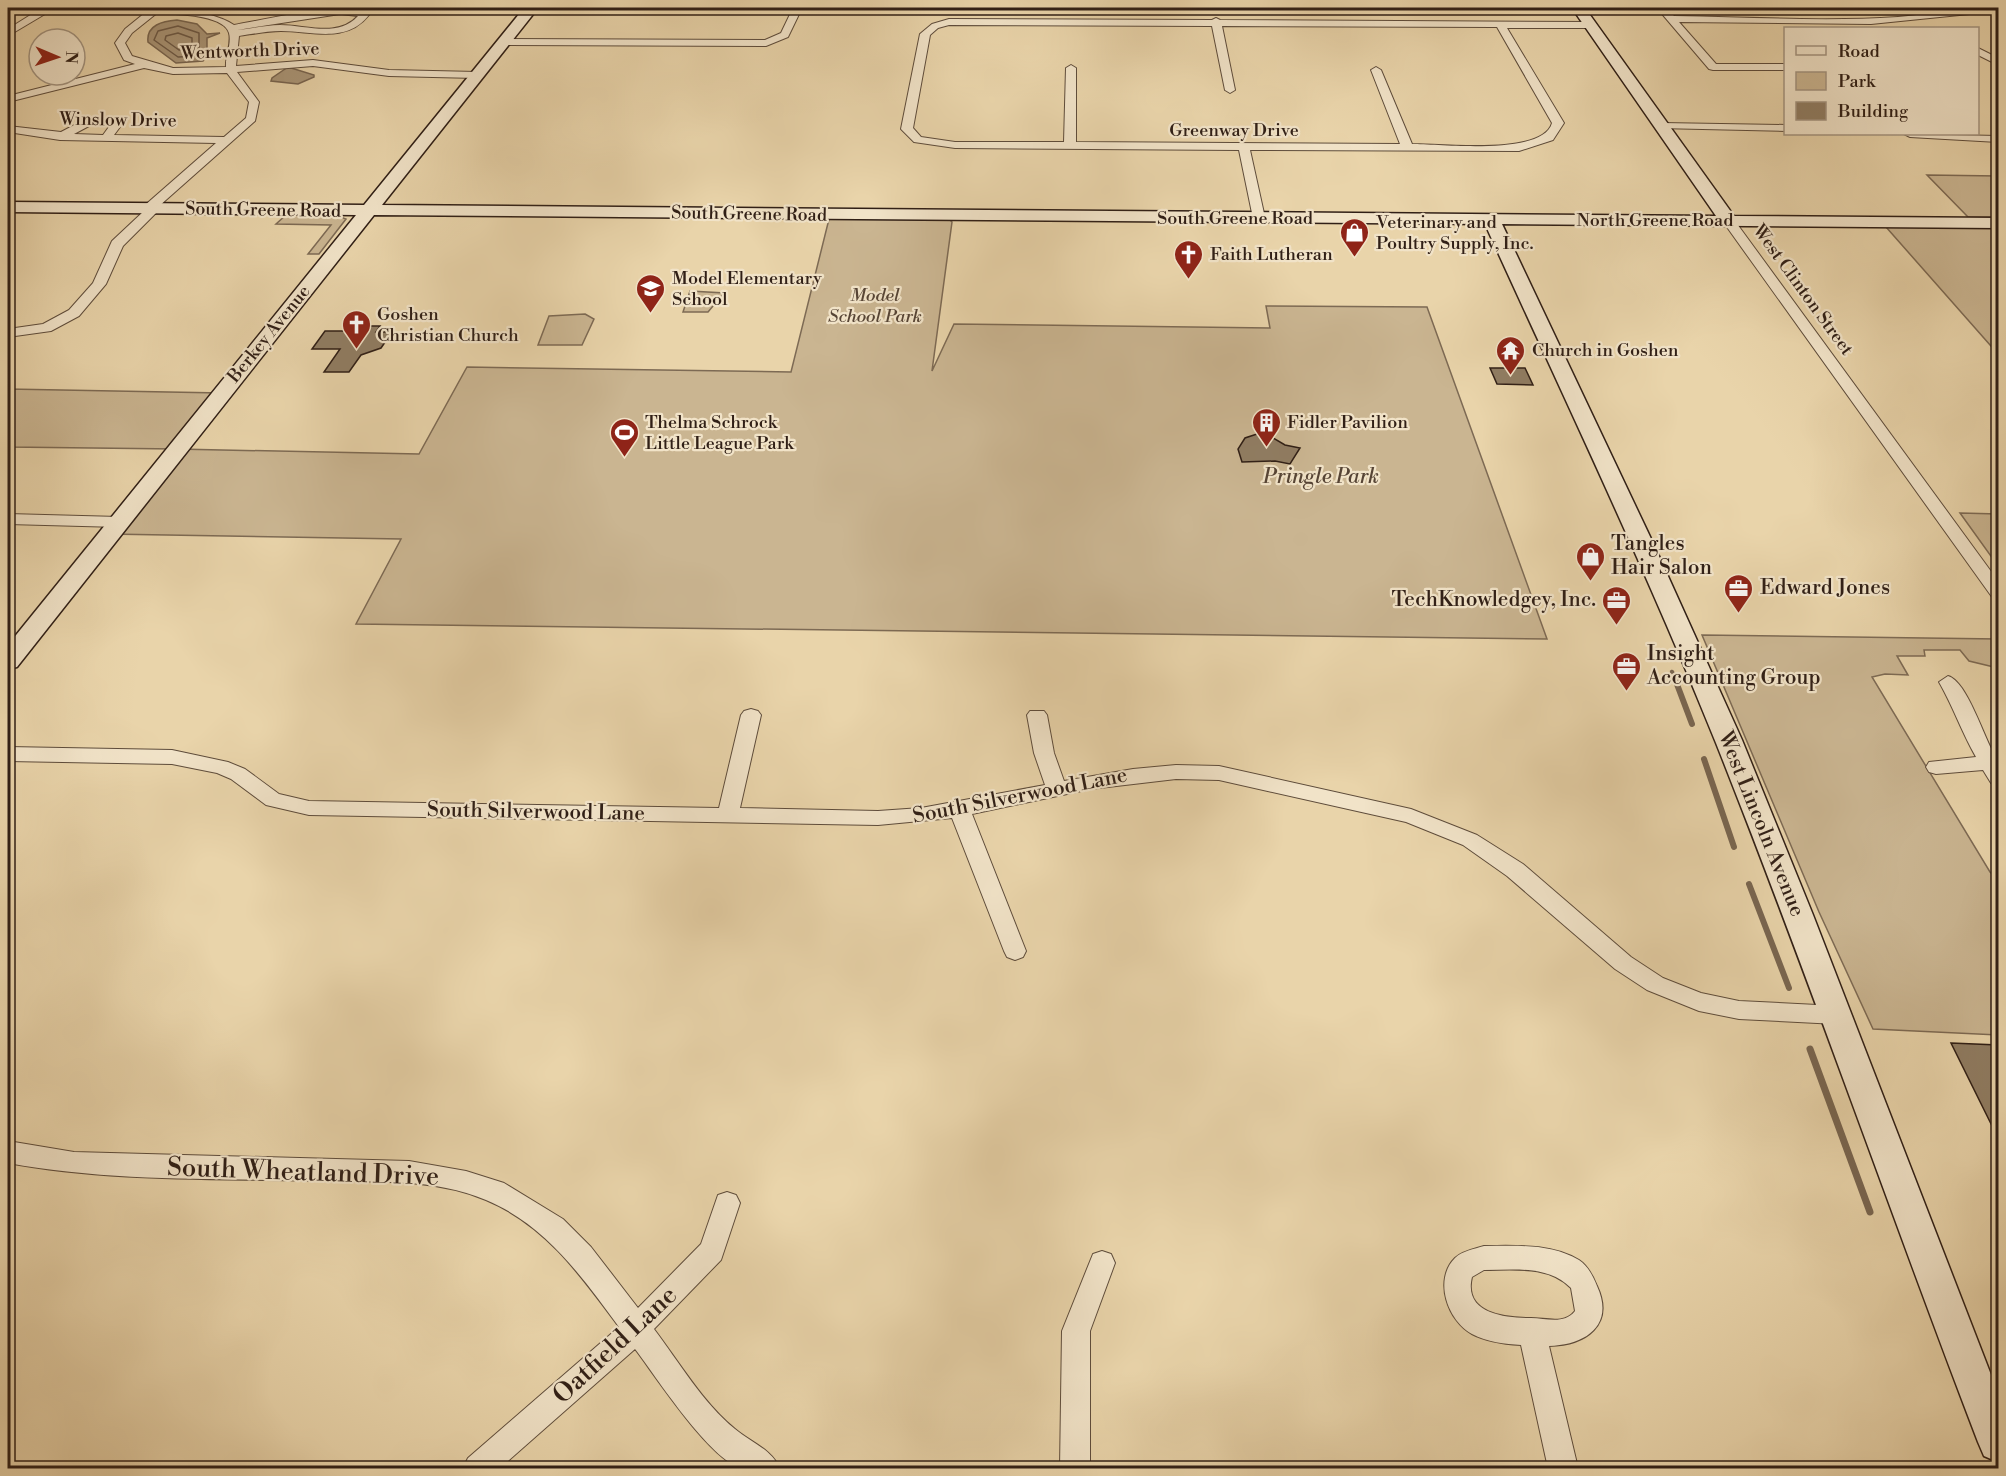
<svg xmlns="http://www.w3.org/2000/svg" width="2006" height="1476" font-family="'Libre Bodoni',serif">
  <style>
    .green { fill: #cab591; stroke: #7d6a54; stroke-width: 1.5 }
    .water { fill: #aa9678; stroke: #796651; stroke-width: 1.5 }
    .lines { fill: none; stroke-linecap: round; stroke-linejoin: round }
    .shore { stroke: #6d5a47; stroke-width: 1.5 }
    .stream-far2 { stroke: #796651; stroke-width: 4.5 }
    .stream-far1 { stroke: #796651; stroke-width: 6 }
    .stream { stroke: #796651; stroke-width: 7 }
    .building { fill: #907d63; stroke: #301f16; stroke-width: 1.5 }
    .street-casing { stroke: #5e4c3b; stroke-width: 2 }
    .secondary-casing { stroke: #301f16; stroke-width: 3 }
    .street { fill: #f1e3c8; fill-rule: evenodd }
    .secondary { fill: #f1e3c8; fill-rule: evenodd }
    .labels { text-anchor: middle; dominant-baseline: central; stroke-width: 4.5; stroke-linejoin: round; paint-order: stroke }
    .far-street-label { font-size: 18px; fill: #301f16; stroke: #f1e3c8 }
    .far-poi-label { font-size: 18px; fill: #301f16; stroke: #f1e3c8; text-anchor: start }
    .far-park-label { font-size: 18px; font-style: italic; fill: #564435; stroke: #f1e3c8 }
    .park-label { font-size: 21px; font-style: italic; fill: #564435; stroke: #f1e3c8 }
    .poi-label { font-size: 21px; fill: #301f16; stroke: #f1e3c8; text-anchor: start }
    .street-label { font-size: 21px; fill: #301f16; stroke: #f1e3c8 }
    .near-street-label { font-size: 26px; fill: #301f16; stroke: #f1e3c8 }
  </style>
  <rect width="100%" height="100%" fill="#e9d4aa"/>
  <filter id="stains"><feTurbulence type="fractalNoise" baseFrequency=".00333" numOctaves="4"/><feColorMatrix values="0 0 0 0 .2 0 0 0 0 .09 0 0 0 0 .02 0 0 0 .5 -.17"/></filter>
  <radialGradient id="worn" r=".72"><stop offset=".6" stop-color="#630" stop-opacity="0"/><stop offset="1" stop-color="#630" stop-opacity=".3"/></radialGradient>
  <path class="green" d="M1927 175 1998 176V217H1968Z
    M286 215 338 216 346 219 319 254H308L331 225 276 224Z
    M829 219H949L952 222 932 371 954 324 1270 328 1266 306 1427 307 1547 639 356 624 401 539 108 534 176 449 8 447V389L221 393 177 449 419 454 467 367 791 372Z
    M1886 227 1998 228V354Z
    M690 291 724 293 708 312H683Z
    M585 314 594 319 582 345H538L549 316Z
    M1960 513 1998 514V566Z
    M1702 635 1998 639V668L1969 661 1960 650H1924L1925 656H1897L1908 675 1885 674 1872 677 1990 872 1998 880V1035L1873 1029 1819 912Z"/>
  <path class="water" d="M177 20 197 24 207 34 220 33 207 38V55L203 61 176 63 148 42C146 25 163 21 177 20Z
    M288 67 314 75V77L298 84 271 81 272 78Z"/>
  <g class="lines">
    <path class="shore" d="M178 26 199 33V56L178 57 154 40 158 31Z
      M178 33 192 38V50H179L165 40 166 36Z"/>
    <path class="stream-far2" d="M1672 672 1675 681"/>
    <path class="stream-far1" d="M1675 679 1692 724
      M1704 759 1734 847
      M1749 884 1789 988"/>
    <path class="stream" d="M1810 1049 1870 1212"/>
  </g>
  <path class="building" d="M353 326H380L376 332H392L381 348 361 355 349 372H324L340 349H312L325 331H350Z
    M1490 368H1525L1533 385 1497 384Z
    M1263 432 1285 445 1300 448 1290 464 1275 461 1242 462 1238 449 1245 438Z
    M1951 1043 1998 1045V1138Z"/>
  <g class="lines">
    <defs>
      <path id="street" d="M56 8C103 8 196 0 234 25 264 20 345 0 369 15 346 44 313 31 281 31 267 31 253 34 239 36L236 66 313 60 389 70 477 72 482 75 477 78 389 76 313 66 237 72 259 102 255 121 158 207 157 212 123 246 106 284 79 316 51 331 8 337V329L43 324 69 310 93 283 112 241 144 211V206L216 143 60 140 8 132V126L61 132 82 121 113 117 123 123 114 135 224 137 246 118 249 102 227 73 173 74 144 68 8 102V96L135 64 124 60 115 43 125 29 146 12 45 14 8 36V29L40 9ZM157 13C173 14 224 14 229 33 232 44 225 56 226 67L173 68 132 56 125 43 132 33ZM340 14 358 16C338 38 306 25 280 25 266 25 251 29 237 30ZM111 124 103 135 74 134 89 126Z
        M793 8H802L788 37 766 46 503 45 498 42 503 39 765 40 781 33Z
        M1657 8H1667L1674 16C1749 17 1824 22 1898 17 1931 15 1966 3 1998 8V14L1979 13 1871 24 1679 22 1716 64H1786V70H1713L1709 69Z
        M1216 18 1220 20 1591 22 1596 25 1591 28H1507L1564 123 1553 140 1519 151 1250 150 1265 218 1259 222 1253 218 1239 150 955 148 914 142 901 129 920 34 932 24 949 19 1212 20ZM949 25 1212 26 1225 90 1230 93 1235 90 1222 26 1497 27 1552 123C1543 156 1441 144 1412 144L1381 70 1376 67 1371 70 1400 144 1076 142V68L1071 65 1066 68 1064 142H955L921 137 913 128 930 35 938 28Z
        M1978 48 1998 58V65L1978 55Z
        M1662 123 1786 125V131L1658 128V124Z
        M1904 134 1998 136V142L1910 137Z
        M1728 216 1732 217 1998 581V598L1992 597 1724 223V217Z
        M8 514 119 517 127 522 119 527 8 524Z
        M1948 676C1967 681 1984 738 1995 756L1998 755V785L1991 783 1983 770 1936 774 1929 772 1926 767 1929 762 1976 757C1962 733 1953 706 1939 682Z
        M751 709 758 711 761 715 740 808 878 811 921 808 1045 785 1034 753 1027 715 1030 711H1044L1047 715 1054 753 1064 781 1133 769 1176 765 1219 766 1411 809 1477 835 1523 864 1631 957 1663 978 1701 993 1739 1001 1837 1006 1845 1008 1849 1015 1845 1022 1837 1024 1739 1019 1699 1011 1647 990 1615 969 1507 876 1463 845 1406 822 1219 780 1176 779 1091 789 972 814 1026 951 1023 957 1015 960 1007 957 1004 951 952 818 878 825 309 815 266 805 231 779 217 773 172 764 8 761V747L172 750 228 762 245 769 279 794 309 801 719 808 741 715 744 711Z
        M8 1141 74 1152 409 1161 466 1171 504 1183 563 1219 591 1247 638 1308 701 1244 718 1195 727 1192 736 1195 740 1203 721 1260 654 1329C679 1362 703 1403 735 1429 750 1442 773 1450 779 1468 767 1468 753 1471 742 1468 711 1462 655 1375 635 1349L500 1468H463L468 1458 619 1327C582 1277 546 1225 486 1200 435 1178 374 1182 320 1181 216 1178 110 1182 8 1163Z
        M1484 1246C1516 1246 1550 1243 1579 1260 1588 1266 1593 1276 1597 1286 1615 1325 1586 1345 1549 1346L1578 1468H1548L1521 1345C1505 1344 1487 1342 1472 1334 1448 1321 1433 1280 1455 1258 1462 1251 1474 1249 1484 1246ZM1484 1270C1515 1270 1548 1265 1571 1288L1575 1311C1564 1325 1546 1318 1531 1318 1505 1318 1463 1314 1472 1277Z
        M1102 1251 1111 1254 1115 1263 1090 1331V1468H1060L1062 1331 1093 1254Z"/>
      <path id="secondary" d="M524 8H538L382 205 1716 216 1572 8H1585L1734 216 1998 218V228L1502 224 1653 543 1742 740 1813 915 1998 1393V1462L1984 1456 1978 1442C1889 1210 1808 974 1716 743 1645 567 1563 396 1485 224L374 215 17 667 8 669V645L356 215 8 212V202L364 205Z"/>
    </defs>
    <use href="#street" class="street-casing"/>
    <use href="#secondary" class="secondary-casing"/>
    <use href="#street" class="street"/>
    <use href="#secondary" class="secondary"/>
  </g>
  <defs>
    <symbol id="shop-pin" viewBox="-11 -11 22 30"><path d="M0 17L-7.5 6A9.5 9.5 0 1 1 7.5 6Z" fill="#8f2418" stroke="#f1e3c8"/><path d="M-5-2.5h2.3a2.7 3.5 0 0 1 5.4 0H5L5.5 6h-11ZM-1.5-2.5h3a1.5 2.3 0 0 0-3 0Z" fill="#fff"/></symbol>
    <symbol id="church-pin" viewBox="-11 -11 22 30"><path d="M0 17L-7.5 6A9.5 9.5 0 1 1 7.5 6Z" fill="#8f2418" stroke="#f1e3c8"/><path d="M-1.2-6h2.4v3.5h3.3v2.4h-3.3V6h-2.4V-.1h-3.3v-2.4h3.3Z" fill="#fff"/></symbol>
    <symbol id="school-pin" viewBox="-11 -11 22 30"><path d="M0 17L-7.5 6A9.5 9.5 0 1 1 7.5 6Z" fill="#8f2418" stroke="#f1e3c8"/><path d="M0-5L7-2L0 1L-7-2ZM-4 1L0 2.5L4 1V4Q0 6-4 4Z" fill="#fff"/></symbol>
    <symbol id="temple-pin" viewBox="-11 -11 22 30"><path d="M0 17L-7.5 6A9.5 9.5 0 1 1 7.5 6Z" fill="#8f2418" stroke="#f1e3c8"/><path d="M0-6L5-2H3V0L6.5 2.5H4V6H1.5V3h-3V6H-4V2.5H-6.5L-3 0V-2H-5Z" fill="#fff"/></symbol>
    <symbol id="building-pin" viewBox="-11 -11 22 30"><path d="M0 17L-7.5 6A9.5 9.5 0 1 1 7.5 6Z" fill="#8f2418" stroke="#f1e3c8"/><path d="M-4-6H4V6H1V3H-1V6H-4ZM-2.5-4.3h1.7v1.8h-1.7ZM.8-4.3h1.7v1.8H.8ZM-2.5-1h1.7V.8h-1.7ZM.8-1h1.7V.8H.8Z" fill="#fff"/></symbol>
    <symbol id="stadium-pin" viewBox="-11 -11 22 30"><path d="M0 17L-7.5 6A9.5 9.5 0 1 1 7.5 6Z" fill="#8f2418" stroke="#f1e3c8"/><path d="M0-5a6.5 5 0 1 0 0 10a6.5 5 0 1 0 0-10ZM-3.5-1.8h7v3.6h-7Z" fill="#fff"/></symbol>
    <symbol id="office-pin" viewBox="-11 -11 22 30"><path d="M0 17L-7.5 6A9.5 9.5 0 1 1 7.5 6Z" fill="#8f2418" stroke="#f1e3c8"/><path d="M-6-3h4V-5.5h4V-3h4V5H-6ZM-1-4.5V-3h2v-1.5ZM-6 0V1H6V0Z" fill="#fff"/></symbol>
  </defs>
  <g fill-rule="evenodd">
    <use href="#shop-pin" x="1338" y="216" width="33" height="45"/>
    <use href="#church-pin" x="1172" y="238" width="33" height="45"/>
    <use href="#school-pin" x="634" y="272" width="33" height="45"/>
    <use href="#church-pin" x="340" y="308" width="33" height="45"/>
    <use href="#temple-pin" x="1494" y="334" width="33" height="45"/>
    <use href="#building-pin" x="1250" y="406" width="33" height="45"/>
    <use href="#stadium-pin" x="608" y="416" width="33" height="45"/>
    <use href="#shop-pin" x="1574" y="540" width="33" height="45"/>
    <use href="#office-pin" x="1722" y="572" width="33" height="45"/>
    <use href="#office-pin" x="1600" y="584" width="33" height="45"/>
    <use href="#office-pin" x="1610" y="650" width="33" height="45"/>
  </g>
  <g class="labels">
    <g class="far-street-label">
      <text transform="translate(250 51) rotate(-2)">Wentworth Drive</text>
      <text transform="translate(118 120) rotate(1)">Winslow Drive</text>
      <text x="1234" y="130">Greenway Drive</text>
      <text transform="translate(263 210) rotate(1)">South Greene Road</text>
      <text transform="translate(749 214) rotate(1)">South Greene Road</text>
      <text x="1235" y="218">South Greene Road</text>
      <text x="1655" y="220">North Greene Road</text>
      <text transform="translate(1803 290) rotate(54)">West Clinton Street</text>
      <text transform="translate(269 334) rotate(-51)">Berkey Avenue</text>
    </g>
    <g class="far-poi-label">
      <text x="1376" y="222">Veterinary and<tspan x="1376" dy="21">Poultry Supply, Inc.</tspan></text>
      <text x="1210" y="254">Faith Lutheran</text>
      <text x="672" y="278">Model Elementary<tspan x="672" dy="21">School</tspan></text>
      <text x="377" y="314">Goshen<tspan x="377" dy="21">Christian Church</tspan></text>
      <text x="1532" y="350">Church in Goshen</text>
      <text x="645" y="422">Thelma Schrock<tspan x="645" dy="21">Little League Park</tspan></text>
      <text x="1287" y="422">Fidler Pavilion</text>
    </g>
    <g class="far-park-label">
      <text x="875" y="295">Model<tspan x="875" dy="21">School Park</tspan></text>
    </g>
    <g class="park-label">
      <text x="1321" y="477">Pringle Park</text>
    </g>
    <g class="poi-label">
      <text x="1611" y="544">Tangles<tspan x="1611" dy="24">Hair Salon</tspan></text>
      <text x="1760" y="588">Edward Jones</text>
      <text x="1596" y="600" text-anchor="end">TechKnowledgey, Inc.</text>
      <text x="1647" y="654">Insight<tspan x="1647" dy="24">Accounting Group</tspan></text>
    </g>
    <g class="street-label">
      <text transform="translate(1020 796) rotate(-11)">South Silverwood Lane</text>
      <text transform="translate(536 812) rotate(1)">South Silverwood Lane</text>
      <text transform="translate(1761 824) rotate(68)">West Lincoln Avenue</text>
    </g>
    <g class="near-street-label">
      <text transform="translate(303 1172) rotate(2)">South Wheatland Drive</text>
      <text transform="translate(615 1345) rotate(-43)">Oatfield Lane</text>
    </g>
  </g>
  <rect width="2006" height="1476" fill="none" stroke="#e9d4aa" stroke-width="30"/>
  <rect x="9" y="9" width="1988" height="1458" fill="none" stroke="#301f16" stroke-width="3"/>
  <rect x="15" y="15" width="1976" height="1446" fill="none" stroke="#301f16" stroke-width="1.5"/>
  <rect x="1784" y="27" width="195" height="108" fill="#f1e3c8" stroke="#a49581" stroke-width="1.5"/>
  <rect x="1796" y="46" width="30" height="9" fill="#f1e3c8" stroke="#a49581" stroke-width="1.5"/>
  <text x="1838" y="57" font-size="18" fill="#301f16">Road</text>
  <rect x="1796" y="72" width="30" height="18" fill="#cab591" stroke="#a49581" stroke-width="1.5"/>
  <text x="1838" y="87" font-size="18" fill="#301f16">Park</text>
  <rect x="1796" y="102" width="30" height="18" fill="#907d63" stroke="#a49581" stroke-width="1.5"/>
  <text x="1838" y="117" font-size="18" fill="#301f16">Building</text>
  <g transform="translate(57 57) rotate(92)"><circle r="28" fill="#f1e3c8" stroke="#a49581" stroke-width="1.5"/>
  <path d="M0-4.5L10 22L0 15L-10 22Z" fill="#8f2418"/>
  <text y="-9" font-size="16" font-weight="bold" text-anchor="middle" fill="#301f16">N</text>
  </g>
  <rect width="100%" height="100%" filter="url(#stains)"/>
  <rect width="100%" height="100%" fill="url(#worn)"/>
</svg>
